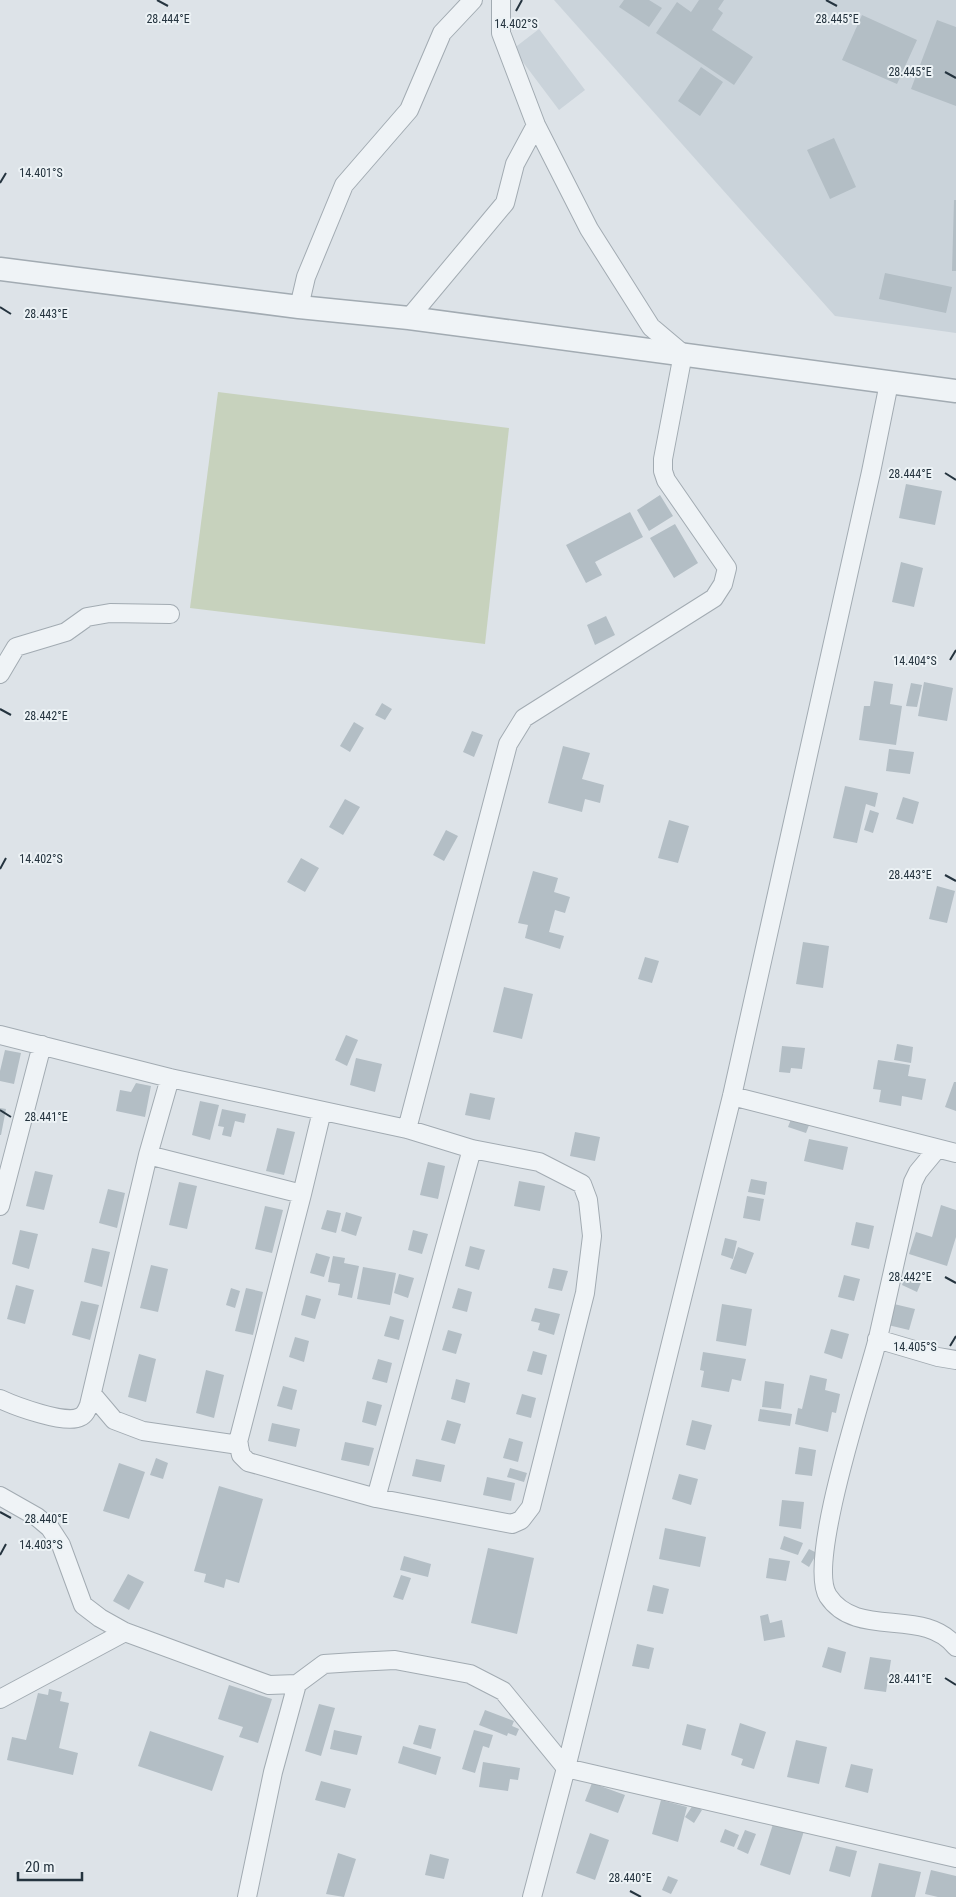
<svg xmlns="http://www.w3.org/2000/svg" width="956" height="1897" font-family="'Roboto Condensed',sans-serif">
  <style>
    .built { fill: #cad3da }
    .grass { fill: #c7d2bd }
    .building { fill: #b3bec5 }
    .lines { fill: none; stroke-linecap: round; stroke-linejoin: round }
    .minor-casing { stroke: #a2abb2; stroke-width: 20 }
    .tertiary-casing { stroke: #a2abb2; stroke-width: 25 }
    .minor { stroke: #eff3f6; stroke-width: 18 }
    .tertiary { stroke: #eff3f6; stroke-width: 22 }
    .ticks { fill: none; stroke: #25343f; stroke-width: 2 }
    .ticks-label { font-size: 12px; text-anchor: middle; fill: #25343f; stroke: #ecf2f5; stroke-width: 4; stroke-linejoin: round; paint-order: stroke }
  </style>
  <rect width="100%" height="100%" fill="#dde3e8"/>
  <path class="built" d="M554 0H956V333L835 316Z
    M539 29 585 90 559 110 513 49Z"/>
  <path class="grass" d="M218 392 509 428 485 644 190 608Z"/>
  <path class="building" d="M624 0H649L662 8 649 27 619 7Z
    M699 0H724L718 9 723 13 712 30 753 57 734 85 656 33 677 2 691 12Z
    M862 15 917 40 897 84 842 60Z
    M937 20 956 27V106L911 89Z
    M701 67 723 82 700 116 678 101Z
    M834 138 856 187 830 199 807 150Z
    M954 200H956V271H952Z
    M885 273 952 287 946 313 879 299Z
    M906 484 942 491 935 525 899 518Z
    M660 495 673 516 649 531 637 510Z
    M630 512 643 537 595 562 602 575 586 583 566 545Z
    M675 524 698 563 674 578 650 538Z
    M901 562 923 568 914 607 892 602Z
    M606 616 615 635 595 645 587 625Z
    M874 681 893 684 890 704 902 706 896 745 859 740 864 706H870Z
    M924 682 953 688 947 721 918 716Z
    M911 683 922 685 917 707 906 706Z
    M382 703 392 709 385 720 375 715Z
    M354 722 364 728 350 752 340 746Z
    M472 731 483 735 474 757 463 752Z
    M563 746 590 753 582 779 604 785 600 803 585 799 582 812 548 803Z
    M889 749 914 752 910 774 886 771Z
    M845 786 878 793 875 807 866 804 857 843 833 838Z
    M903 797 919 802 913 824 896 819Z
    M345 799 360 807 343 835 329 827Z
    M870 810 879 813 873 833 864 830Z
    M669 820 689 826 678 863 658 858Z
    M446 830 458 836 444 861 433 855Z
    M301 858 319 868 305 892 287 882Z
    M533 871 558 878 554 892 570 897 565 913 555 910 549 932 564 936 560 949 525 938 528 925 518 923Z
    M937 886 955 891 947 923 929 919Z
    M803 942 829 946 823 988 796 984Z
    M645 957 659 961 652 983 638 979Z
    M504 987 533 994 522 1039 493 1032Z
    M346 1035 358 1040 347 1066 335 1060Z
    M897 1044 913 1047 911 1063 894 1060Z
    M782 1046 805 1048 802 1069 791 1068 790 1073 779 1072Z
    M5 1050 21 1053 14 1084 0 1081V1071Z
    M356 1058 382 1064 375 1092 350 1085Z
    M878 1060 910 1065 908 1076 926 1079 922 1100 902 1096 901 1106 879 1102 881 1090 873 1089Z
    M954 1082H956V1111L945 1107Z
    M136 1083 151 1086 145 1117 116 1111 120 1090 131 1092Z
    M470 1093 495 1098 490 1120 465 1115Z
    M200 1101 219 1105 210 1140 192 1135Z
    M0 1108 6 1109 1 1135H0Z
    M222 1109 246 1114 244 1123 235 1121 231 1137 222 1135 224 1127 218 1126Z
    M793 1114 811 1120 806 1133 788 1127Z
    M277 1128 295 1132 284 1175 266 1171Z
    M575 1132 600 1137 595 1161 570 1156Z
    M809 1139 848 1147 843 1170 804 1161Z
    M428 1162 445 1166 438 1199 420 1195Z
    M35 1171 53 1175 44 1210 26 1206Z
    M751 1179 767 1182 765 1195 748 1192Z
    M519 1181 545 1186 540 1211 514 1206Z
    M179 1182 197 1186 187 1229 169 1225Z
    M108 1189 125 1193 117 1228 99 1223Z
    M747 1196 764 1199 760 1221 743 1218Z
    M941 1205 956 1210V1237L947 1266 909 1254 916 1232 932 1237Z
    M265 1206 283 1210 272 1253 255 1249Z
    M327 1210 341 1213 336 1233 321 1229Z
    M346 1212 362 1217 356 1236 341 1231Z
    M856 1222 874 1226 869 1249 851 1245Z
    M20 1230 38 1234 29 1269 12 1264Z
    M413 1230 428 1234 422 1254 408 1250Z
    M725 1238 737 1241 733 1259 721 1255Z
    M470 1246 485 1250 479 1270 465 1266Z
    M738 1247 754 1253 746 1274 730 1269Z
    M92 1248 110 1252 102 1287 84 1282Z
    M316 1253 330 1257 324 1277 310 1273Z
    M333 1256 345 1258 344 1263 359 1266 352 1298 338 1295 340 1284 328 1282Z
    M151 1265 168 1269 158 1312 140 1308Z
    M363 1267 396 1273 390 1305 357 1299Z
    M553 1268 568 1271 562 1291 548 1288Z
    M907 1273 922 1280 917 1292 902 1285Z
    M399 1274 414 1278 408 1298 394 1293Z
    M844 1275 860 1279 854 1301 838 1297Z
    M16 1285 34 1290 25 1324 7 1319Z
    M231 1288 240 1291 235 1308 226 1305Z
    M246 1288 263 1292 253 1335 235 1331Z
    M458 1288 472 1292 467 1312 452 1308Z
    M306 1295 321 1299 315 1319 301 1315Z
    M81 1301 99 1305 90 1340 72 1335Z
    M722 1304 752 1309 746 1346 716 1341Z
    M894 1304 915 1309 909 1330 888 1325Z
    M535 1308 560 1314 554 1335 538 1330 540 1323 531 1321Z
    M390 1316 404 1320 399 1340 384 1336Z
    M831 1329 849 1334 842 1359 824 1353Z
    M448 1330 462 1334 456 1354 442 1350Z
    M295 1337 309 1341 304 1362 289 1357Z
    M533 1351 547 1355 542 1375 527 1371Z
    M703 1352 746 1359 741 1381 732 1379 729 1392 701 1387 704 1371 700 1370Z
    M139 1354 156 1359 146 1402 128 1397Z
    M378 1359 392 1363 387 1383 372 1379Z
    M206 1370 224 1375 214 1418 196 1413Z
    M810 1375 827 1379 825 1390 840 1394 836 1413 832 1412 828 1432 795 1424 798 1408 802 1409Z
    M456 1379 470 1383 465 1403 451 1399Z
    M765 1381 784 1384 781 1409 762 1407Z
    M283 1386 297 1390 292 1410 277 1406Z
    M522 1394 536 1398 531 1418 516 1414Z
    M367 1401 382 1405 376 1426 362 1422Z
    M760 1409 792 1414 790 1426 758 1421Z
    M447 1420 461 1424 455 1444 441 1440Z
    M692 1420 712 1425 705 1450 686 1445Z
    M272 1423 300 1429 296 1447 268 1441Z
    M509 1438 523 1442 518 1462 503 1458Z
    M345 1442 374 1448 369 1466 341 1460Z
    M799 1447 816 1450 812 1476 795 1474Z
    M156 1458 168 1463 163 1479 150 1475Z
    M416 1459 445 1465 441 1482 412 1476Z
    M119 1463 145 1472 129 1519 103 1511Z
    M510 1468 527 1473 524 1482 507 1477Z
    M679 1474 698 1479 691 1505 672 1499Z
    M487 1477 515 1483 511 1501 483 1495Z
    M219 1486 263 1499 239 1583 226 1579 224 1588 204 1582 206 1574 194 1571Z
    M782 1500 804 1502 801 1529 779 1526Z
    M665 1528 706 1537 700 1567 659 1559Z
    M784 1536 803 1543 798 1555 780 1549Z
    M488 1548 534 1558 517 1634 471 1623Z
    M809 1549 817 1553 809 1567 801 1562Z
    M404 1556 431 1564 428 1577 400 1570Z
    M769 1558 790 1561 786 1581 766 1578Z
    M128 1574 144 1582 129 1610 113 1601Z
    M401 1575 411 1578 403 1600 393 1597Z
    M653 1585 669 1589 663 1614 647 1611Z
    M768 1614 770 1623 782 1620 785 1637 764 1641 760 1616Z
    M637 1644 654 1648 649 1669 632 1666Z
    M828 1647 846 1652 841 1673 822 1667Z
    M870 1657 891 1660 886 1692 864 1689Z
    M229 1685 272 1699 258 1743 239 1737 243 1727 218 1719Z
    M49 1689 62 1692 60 1701 69 1703 59 1748 78 1753 73 1775 7 1760 12 1737 26 1740 38 1693 48 1695Z
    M319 1704 335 1708 321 1756 305 1751Z
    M485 1710 514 1721 512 1726 519 1729 516 1736 508 1733 507 1736 479 1725Z
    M740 1723 766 1732 754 1769 741 1765 743 1759 731 1755Z
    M687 1724 706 1729 701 1750 682 1745Z
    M419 1725 436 1729 431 1749 413 1744Z
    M334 1730 362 1736 357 1755 330 1749Z
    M474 1730 493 1735 489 1748 483 1746 475 1773 462 1769Z
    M150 1731 224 1756 212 1791 138 1766Z
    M796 1740 827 1747 819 1784 787 1777Z
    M403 1746 441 1757 436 1775 398 1763Z
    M483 1762 520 1768 518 1780 510 1779 508 1791 479 1787Z
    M851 1764 873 1769 868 1793 845 1787Z
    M321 1781 351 1789 345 1808 315 1800Z
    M592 1783 625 1795 618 1813 585 1801Z
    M661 1800 687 1807 678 1842 652 1834Z
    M693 1805 702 1810 694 1823 685 1817Z
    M774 1821 804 1831 790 1875 760 1865Z
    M725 1829 739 1835 734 1847 720 1842Z
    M745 1830 756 1834 748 1854 737 1849Z
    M590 1833 609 1840 595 1880 576 1873Z
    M836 1846 857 1851 850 1877 829 1871Z
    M338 1853 356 1859 344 1897 326 1894Z
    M430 1854 449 1859 444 1879 425 1875Z
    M879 1863 921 1872 915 1897H871Z
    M931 1870 956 1876V1897H938L925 1894Z
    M668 1876 678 1880 671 1894 662 1890Z"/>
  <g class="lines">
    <defs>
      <path id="minor" d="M299 307 306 277 344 185 409 110 442 33 473 0
        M409 318 505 203 515 164 536 125
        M0 674 16 647 66 632 87 617 110 613 170 614
        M0 1035 170 1078 407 1129 472 1149 539 1162 582 1184 588 1200 592 1236 585 1293 531 1507 521 1520 512 1524 376 1498 248 1462 241 1455 238 1442 302 1194 322 1111
        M732 1096 956 1153
        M407 1129 508 744 524 718 714 598 723 584 727 568 666 480 663 471V459L683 354 651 327 589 229 536 125 501 33V0
        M937 1149 918 1172 913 1182C901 1234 890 1286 878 1338 867 1382 806 1562 828 1596 857 1640 924 1606 956 1647
        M148 1155 302 1194
        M0 1206 42 1045
        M877 1339 938 1357 956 1360
        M92 1394 114 1420 143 1431 239 1445
        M0 1399C15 1406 66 1425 80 1417 85 1415 87 1410 89 1405L148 1155 170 1078
        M0 1496 37 1517 50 1528 61 1545 83 1605 100 1618 125 1632 269 1685 297 1684
        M376 1498 472 1149
        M0 1699 125 1632
        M247 1897 273 1772 297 1684 324 1664 355 1662 395 1660 470 1674 503 1691 566 1768 956 1858
        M532 1897 566 1768 732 1096 871 472 889 383"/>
      <path id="tertiary" d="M0 269 299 307 409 318 956 391"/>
    </defs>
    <use href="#minor" class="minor-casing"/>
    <use href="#tertiary" class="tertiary-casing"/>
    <use href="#minor" class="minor"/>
    <use href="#tertiary" class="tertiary"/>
  </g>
  <path class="ticks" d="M157 0 168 6M826 0 837 6M516 11 522 0M945 72 956 78M0 183 6 173M0 307 11 314M945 473 956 480M950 660 956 650M0 709 11 715M0 869 6 858M945 875 956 881M0 1110 11 1117M945 1277 956 1283M950 1346 956 1336M0 1512 11 1518M0 1555 6 1544M945 1678 956 1685M630 1891 641 1897"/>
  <g class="ticks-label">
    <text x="168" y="23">28.444°E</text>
    <text x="837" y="23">28.445°E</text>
    <text x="516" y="28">14.402°S</text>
    <text x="910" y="76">28.445°E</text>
    <text x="41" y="177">14.401°S</text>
    <text x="46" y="318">28.443°E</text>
    <text x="910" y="478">28.444°E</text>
    <text x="915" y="665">14.404°S</text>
    <text x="46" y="720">28.442°E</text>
    <text x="41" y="863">14.402°S</text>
    <text x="910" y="879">28.443°E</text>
    <text x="46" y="1121">28.441°E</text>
    <text x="910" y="1281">28.442°E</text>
    <text x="915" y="1351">14.405°S</text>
    <text x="46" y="1523">28.440°E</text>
    <text x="41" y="1549">14.403°S</text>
    <text x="910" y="1683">28.441°E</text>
    <text x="630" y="1882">28.440°E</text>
  </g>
  <path d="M18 1872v8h64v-8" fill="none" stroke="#25343f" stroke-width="2.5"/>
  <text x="25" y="1872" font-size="15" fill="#25343f" stroke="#ecf2f5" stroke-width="4" paint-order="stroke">20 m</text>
</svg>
